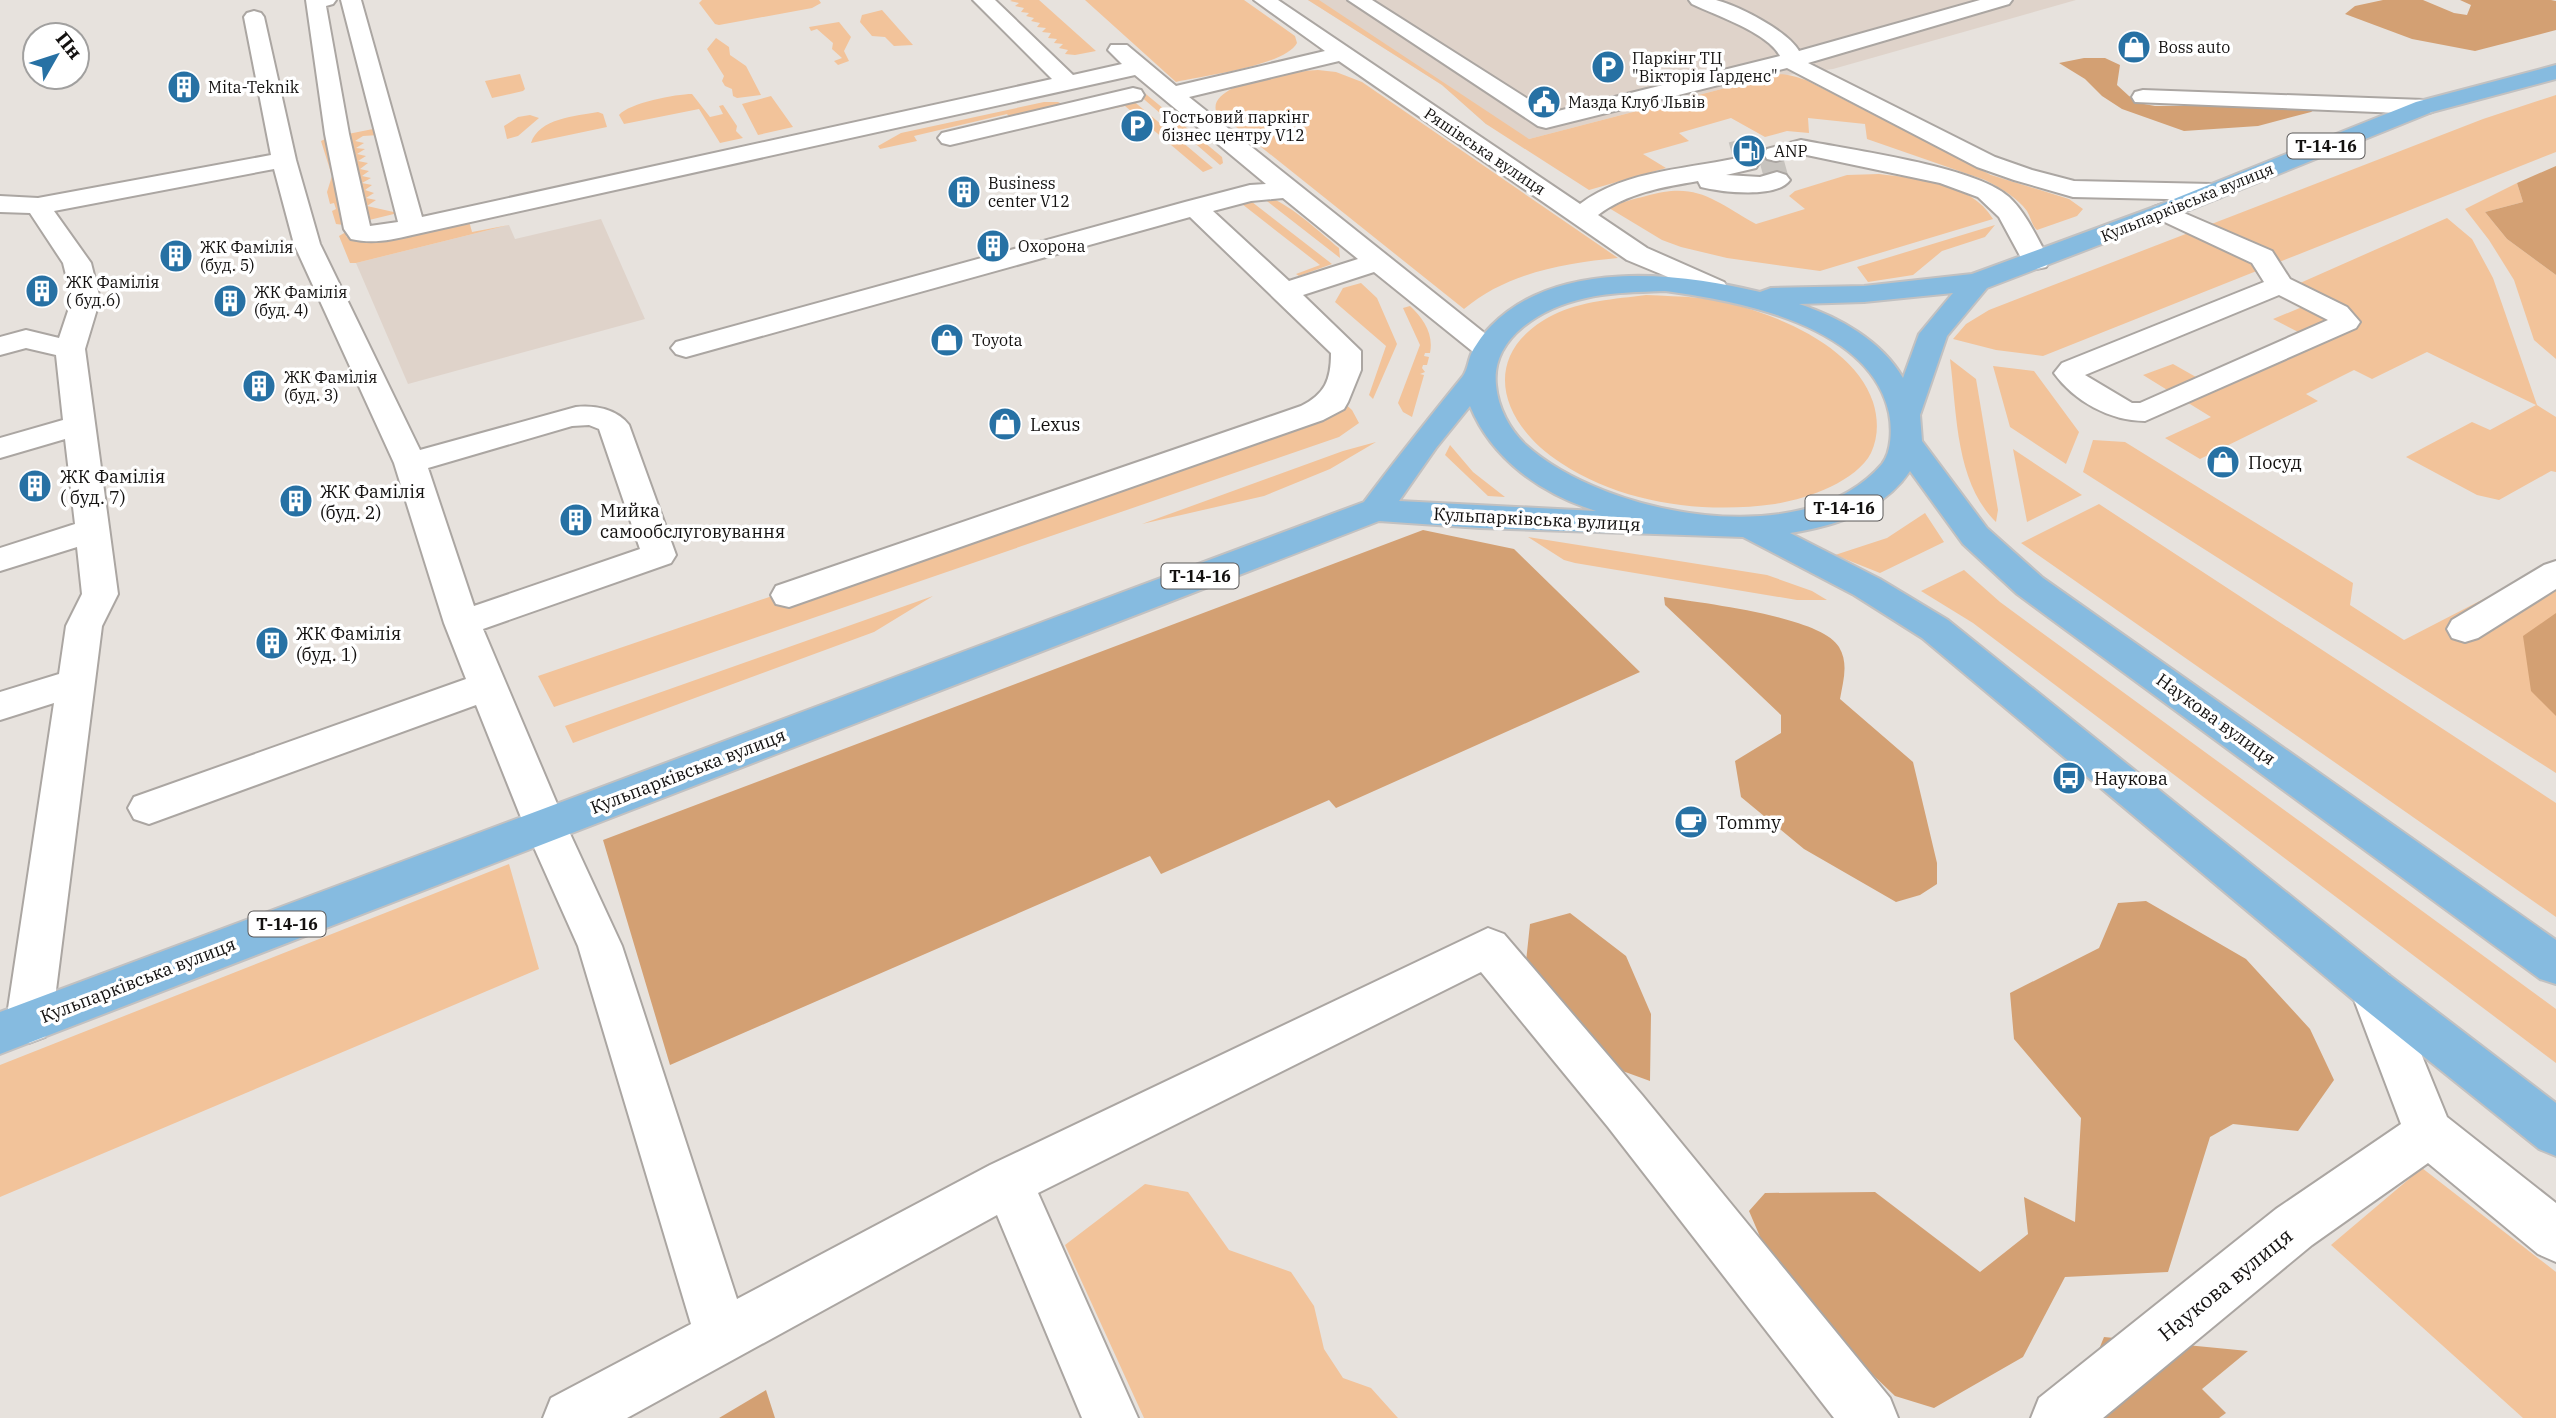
<svg xmlns="http://www.w3.org/2000/svg" width="2556" height="1418" font-family="'IBM Plex Serif',serif">
  <style>
    .built { fill: #dfd3ca }
    .green { fill: #f2c39a }
    .forest { fill: #d3a073 }
    .lines { fill: none; stroke-linecap: round; stroke-linejoin: round }
    .minor-tunnel { stroke: #c7c3be; stroke-width: 24; stroke-dasharray: 24 11; stroke-linecap: butt }
    .minor-casing { stroke: #aba6a2; stroke-width: 4 }
    .major-casing { stroke: #c2c1c1; stroke-width: 4 }
    .minor { fill: #fff; fill-rule: evenodd }
    .major { fill: #86bbe0; fill-rule: evenodd }
    .labels { text-anchor: middle; dominant-baseline: central; stroke-width: 7; stroke-linejoin: round; paint-order: stroke }
    .far-poi-label { font-size: 16px; fill: #131110; stroke: #fff; text-anchor: start }
    .shield { fill: #fff; stroke: #5a5858; stroke-width: 2 }
    .shield-label { font-size: 16px; font-weight: bold; fill: #131110 }
    .far-street-label { font-size: 16px; fill: #131110; stroke: #fff }
    .poi-label { font-size: 18px; fill: #131110; stroke: #fff; text-anchor: start }
    .street-label { font-size: 18px; fill: #131110; stroke: #fff }
    .near-street-label { font-size: 21px; fill: #131110; stroke: #fff }
  </style>
  <rect width="100%" height="100%" fill="#e7e2dd"/>
  <path class="built" d="M1308 0H2076L1833 69 1764 78 1529 139 1486 124 1442 85Z
    M601 219 645 319 408 384 356 263 509 225 515 239Z"/>
  <path class="green" d="M702 0H819L821 3 812 8 719 25 715 24 699 3Z
    M1012 0H1039L1096 51 1075 55 1065 54 1068 50 1059 48 1063 44 1054 43 1057 39 1048 38 1051 33 1042 32 1046 28 1037 27 1040 23 1031 21 1034 18 1026 16 1029 13 1021 12 1024 8 1015 6 1019 3 1010 1Z
    M1085 0H1244L1295 36 1297 43C1285 66 1202 76 1176 82Z
    M1308 0H1319L1529 139 1764 78C1779 71 1790 75 1806 80L1991 175 2069 199 2083 209 2077 216 2037 230C2032 226 2031 218 2027 211 2017 197 2000 188 1985 180L1867 139 1865 124 1808 118 1809 133 1787 131 1765 137 1731 118 1679 133 1689 141 1643 154 1666 168 1589 190 1486 124 1442 85Z
    M882 10 913 45 894 46 885 37 872 36 860 22 862 15Z
    M839 22 851 37 844 51 849 61 838 65 834 61 842 58 832 49 833 43 817 29 811 31 809 27Z
    M716 38 729 47 730 55 746 66 761 95 737 98 733 96 732 89 725 86 722 81 724 76 707 49Z
    M1318 70 1336 72 1362 82 1618 258C1564 263 1507 273 1464 309L1216 111C1208 82 1297 71 1318 70Z
    M520 74 525 89 523 91 492 98 485 81Z
    M1131 88 1141 90 1222 157 1223 163 1220 165Z
    M692 94 710 117 723 114 719 106 723 105 737 126 736 131 743 138 720 143 699 109 624 124 619 115C629 103 676 94 692 94Z
    M2556 95V152L2043 356 1996 350 1953 339 1966 324 1989 310 2483 119Z
    M771 96 793 127 758 135 742 104Z
    M1131 99 1213 168 1203 172 1125 106 1106 110 1102 107Z
    M1044 102H1058L1066 106 1011 119 1007 114 914 136 917 141 880 149 878 146 901 133Z
    M598 112 603 114 607 127 531 143C539 118 576 116 598 112Z
    M530 115 539 118 518 136 507 139 504 126 518 117Z
    M378 128 379 135 363 136 355 141 364 143 356 148 365 149 357 154 366 156 358 161 368 163 360 169 369 171 362 176 371 178 362 183 372 185 365 190 374 193 366 198 376 200 367 206 398 213 365 221 348 134Z
    M329 137 344 225 336 224 332 211 336 209 334 203 330 204 327 192 332 176 321 141Z
    M1879 174C1918 179 1970 181 1993 219L1820 271 1727 258 1681 247 1662 240 1609 208C1621 202 1634 199 1646 196 1697 181 1713 200 1756 224L1805 209 1789 196 1795 191 1847 175Z
    M2517 183 2523 202 2485 212 2507 239 2556 275V359L2534 340 2514 280 2489 240 2465 209Z
    M1259 195C1284 197 1319 232 1339 248L1340 258Z
    M1244 200 1252 202 1332 264 1299 276 1296 274 1320 265 1242 204 1218 210 1215 208Z
    M2447 218 2472 239 2493 278 2537 405 2556 417V472L2551 471 2499 500 2477 495 2406 457 2472 422 2490 430 2536 405 2427 352 2372 379 2354 370 2306 394 2318 401 2200 459 2165 438 2211 417 2143 375 2173 364 2196 377 2302 334 2273 319 2307 305 2282 291Z
    M469 221 472 232 509 225 356 263H350L339 236 346 232V236C366 252 443 227 469 221Z
    M1995 225 1985 237 1942 251 1913 275 1868 282 1857 267Z
    M1361 283 1377 298 1397 344 1373 399 1369 395 1386 346 1335 302 1343 288Z
    M1646 295C1663 296 1681 296 1699 298 1757 305 1853 340 1873 402 1878 418 1879 436 1871 453 1856 482 1806 499 1775 504 1704 514 1623 504 1561 463 1500 424 1477 354 1553 315 1581 301 1615 299 1646 295Z
    M1410 306C1423 318 1434 334 1430 353H1425L1424 356 1429 357 1427 365H1423L1422 368 1425 372 1420 374 1424 375 1412 417 1403 412 1398 403 1420 345 1403 308Z
    M1950 359 1976 379 1998 510 1996 522C1955 482 1957 412 1950 359Z
    M1993 366 2034 371 2079 432 2066 464 2010 427Z
    M1342 401 1352 410 1359 423 1339 437 554 707 538 676Z
    M2093 440 2125 442 2353 583 2350 605 2404 640 2532 574 2556 566V773L2083 472Z
    M1376 442 1330 469 1264 496 1142 524 1343 451Z
    M1450 445 1473 472 1505 497 1488 496 1445 455Z
    M2013 449 2082 495 2027 522Z
    M2099 504 2556 803V917L2021 543Z
    M1925 513 1944 542 1880 573 1835 555 1887 538Z
    M1528 537 1767 575 1812 591 1827 600H1797L1575 563 1564 560Z
    M1964 570 2000 602 2556 1009V1063L1973 623 1921 591Z
    M933 596 874 632 573 743 565 726Z
    M509 864 539 969 0 1197V1065Z
    M2422 1168 2556 1272V1418H2523L2331 1245Z
    M1145 1184 1188 1192 1229 1250 1291 1272 1314 1306 1324 1349 1343 1378 1371 1388 1398 1418H1144L1065 1245Z"/>
  <path class="forest" d="M2383 0H2423L2454 13 2467 15 2471 5 2460 0H2551L2556 1V30L2475 51 2412 39 2345 14 2355 6Z
    M2084 58H2105L2120 65 2117 85 2129 96 2144 104 2155 106H2320L2311 112 2258 126 2184 131 2122 109 2102 96 2085 79 2059 63Z
    M2556 166V275L2507 239 2485 212 2523 202 2517 183Z
    M1423 530 1514 549 1640 672 1336 808 1329 800 1161 874 1150 856 670 1065 603 840Z
    M1664 597C1700 603 1821 616 1839 647 1849 664 1843 681 1840 699L1913 762 1937 863V884L1920 895 1896 902 1804 849 1741 797 1735 761 1781 733V715L1665 605Z
    M2556 613V716L2531 691 2523 636Z
    M2146 901 2246 959 2310 1029 2334 1080 2298 1131 2233 1124 2210 1137 2168 1272 2065 1277 2023 1357 1934 1408 1895 1396 1782 1288 1749 1211 1765 1193 1875 1192 1980 1272 2028 1234 2024 1197 2075 1222 2081 1118 2014 1039 2010 993 2099 948 2118 903Z
    M1570 913 1626 956 1651 1014 1650 1081 1595 1061 1525 971 1530 924Z
    M2104 1337 2248 1351 2202 1389 2226 1413 2219 1418H2071Z
    M766 1390 775 1418H719Z"/>
  <g class="lines">
    <path class="minor-tunnel" d="M1732 154 1760 146
      M1762 171 1791 163"/>
    <defs>
      <path id="minor" d="M306 0H336L333 4 326 6 349 134 370 226 398 222 341 0H361L422 217 1052 79 973 0H995L1073 75 1122 64 1108 50 1111 45H1127L1176 86 1325 51 1254 0H1278L1580 204C1626 169 1693 169 1747 156L1756 158 1759 163 1756 168 1726 175 1760 177 1777 172 1786 175 1790 180C1777 199 1721 192 1701 187L1698 181C1663 187 1627 193 1598 215L1647 248 1724 282 1728 288 1724 294 1714 296 1627 260 1339 61 1189 97 1497 343 1502 349 1497 355 1487 358 1477 355 1374 272 1303 295 1361 351V370L1348 402 1344 409 1323 420 789 607 776 604 771 595 776 586 1301 406C1325 394 1331 380 1331 353L1190 217 686 357 676 354 671 348 676 342 1185 202 1250 185 1266 184 1135 75 412 235C390 240 373 244 351 239L344 229 325 134ZM1283 198 1358 259 1289 281 1213 211 1251 201Z
        M1348 0H1372L1550 113 1780 56C1767 32 1717 16 1692 4L1689 0C1697 0 1708 0 1716 0 1739 6 1788 31 1799 51L1980 0H2012L2009 4 1808 63 1995 157 2032 170 2074 181 2212 184 2221 187 2225 192 2221 197 2212 200 2073 197 2014 180 1977 167 1787 68 1546 128 1538 126Z
        M254 11 261 13 264 17 296 160 320 244 420 450 576 407C595 405 617 409 629 425L676 555 671 563 483 629 566 825 622 946 737 1299 990 1165 1488 928 1504 934 1642 1095 1890 1398 1898 1418H1834L1608 1127 1481 972 1038 1193 1138 1418H1082L997 1215 627 1418H543L551 1398 691 1324 578 946 524 825 476 705 149 824 134 819 128 808 134 797 466 679 444 623 394 463 294 244 274 169 54 211 91 263 100 299 85 349 118 594 102 626 52 1022 45 1037 29 1043 13 1037 6 1022 54 703 0 720V692L59 674 66 626 82 594 77 547 0 571V548L75 524 65 439 0 458V438L63 420 56 355 26 348 0 355V337L26 330 59 338 72 299 63 263 30 213 0 212V196L38 198 271 155 244 17 247 13ZM589 425 599 429 640 549 474 606 428 468 572 426Z
        M1133 88 1141 90 1144 95 1141 100 950 145 942 143 938 138 942 133Z
        M2143 90 2424 100 2432 102 2436 107 2432 112 2424 114 2135 102 2132 97 2135 92Z
        M1801 140C1850 150 1975 166 2009 197 2027 214 2038 240 2050 261L2046 267 2036 269 2026 267 1999 217 1978 197 1940 183 1802 154 1776 161 1767 159 1764 154 1767 149Z
        M2163 204 2272 251 2290 279 2347 307 2360 322 2356 328 2145 421C2110 421 2074 401 2054 373L2062 363 2264 282 2252 263 2154 217 2150 212 2154 207ZM2279 295 2328 320 2140 403H2132L2085 375Z
        M2556 561V589L2478 638 2465 642 2452 638 2447 629 2452 620 2544 565Z
        M2373 969 2389 975 2447 1117 2556 1203V1262L2538 1254 2428 1163 2312 1245 2103 1418H2031L2039 1398 2276 1209 2401 1124 2350 989 2357 975Z"/>
      <path id="major" d="M2556 65V79L2432 112 2172 217 1987 288 1947 336 1920 415 1922 441 1987 528 2043 578 2556 940V984L2540 979 2017 594 1963 544 1910 471C1883 511 1836 526 1790 533L1880 579 1948 620 2389 975 2556 1103V1156L2539 1149 2357 1003 1922 638 1854 595 1743 537 1480 528 1379 521 0 1054V1012L1364 502C1396 459 1429 418 1463 376 1468 369 1468 360 1472 352 1477 343 1484 333 1491 326 1556 259 1678 272 1760 292L1771 288 1864 286 1972 274 2154 207 2416 102ZM1665 291C1739 301 1870 325 1889 413 1892 428 1892 451 1882 464 1805 554 1605 516 1526 445 1510 430 1498 408 1496 385 1491 336 1544 307 1586 298 1612 292 1639 292 1665 291ZM1953 293 1919 334 1903 378C1882 341 1839 317 1799 304L1864 302ZM1470 406C1492 460 1542 494 1596 511L1399 501 1436 448Z"/>
    </defs>
    <use href="#minor" class="minor-casing"/>
    <use href="#major" class="major-casing"/>
    <use href="#minor" class="minor"/>
    <use href="#major" class="major"/>
  </g>
  <defs>
    <symbol id="shop-disc" viewBox="-11 -11 22 22"><circle r="9.5" fill="#2771a4" stroke="#fff"/><path d="M-5-2.5h2.3a2.7 3.5 0 0 1 5.4 0H5L5.5 6h-11ZM-1.5-2.5h3a1.5 2.3 0 0 0-3 0Z" fill="#fff"/></symbol>
    <symbol id="parking-disc" viewBox="-11 -11 22 22"><circle r="9.5" fill="#2771a4" stroke="#fff"/><path d="M-3.5-5.5H1a3.5 3.5 0 0 1 0 7H-1V5.5H-3.5ZM-1-3.4V-.6H.8a1.4 1.4 0 0 0 0-2.8Z" fill="#fff"/></symbol>
    <symbol id="building-disc" viewBox="-11 -11 22 22"><circle r="9.5" fill="#2771a4" stroke="#fff"/><path d="M-4-6H4V6H1V3H-1V6H-4ZM-2.5-4.3h1.7v1.8h-1.7ZM.8-4.3h1.7v1.8H.8ZM-2.5-1h1.7V.8h-1.7ZM.8-1h1.7V.8H.8Z" fill="#fff"/></symbol>
    <symbol id="civic-disc" viewBox="-11 -11 22 22"><circle r="9.5" fill="#2771a4" stroke="#fff"/><path d="M-.6-6.5H3V-4.5H.6V-3L4-1V1h2V6H-6V1h2V-1L-.6-3ZM-1.2 2.5V6h2.4V2.5Z" fill="#fff"/></symbol>
    <symbol id="fuel-disc" viewBox="-11 -11 22 22"><circle r="9.5" fill="#2771a4" stroke="#fff"/><path d="M-5.5-6h7V0h2V4h1.3V-2.5L3-4.5l.8-.8L6-3V5H2.5V1h-1V6h-7ZM-4.2-4.7v3.2H.2V-4.7Z" fill="#fff"/></symbol>
    <symbol id="bus-disc" viewBox="-11 -11 22 22"><circle r="9.5" fill="#2771a4" stroke="#fff"/><path d="M-5-6H5V4H4V6H2V4H-2V6H-4V4H-5ZM-3.5-4V0h7V-4ZM-3.5 1.2v1.5H-2V1.2ZM2 1.2v1.5H3.5V1.2Z" fill="#fff"/></symbol>
    <symbol id="cafe-disc" viewBox="-11 -11 22 22"><circle r="9.5" fill="#2771a4" stroke="#fff"/><path d="M-5.5-4.5H6V0H3Q3 3.5 0 3.5H-2.5Q-5.5 3.5-5.5 0ZM3-3.2v2h1.7v-2ZM-6 4.5H4V6H-6Z" fill="#fff"/></symbol>
  </defs>
  <g fill-rule="evenodd">
    <use href="#shop-disc" x="2115" y="28" width="38" height="38"/>
    <use href="#parking-disc" x="1589" y="48" width="38" height="38"/>
    <use href="#building-disc" x="165" y="68" width="38" height="38"/>
    <use href="#civic-disc" x="1525" y="83" width="38" height="38"/>
    <use href="#parking-disc" x="1118" y="107" width="38" height="38"/>
    <use href="#fuel-disc" x="1730" y="132" width="38" height="38"/>
    <use href="#building-disc" x="945" y="173" width="38" height="38"/>
    <use href="#building-disc" x="974" y="227" width="38" height="38"/>
    <use href="#building-disc" x="157" y="237" width="38" height="38"/>
    <use href="#building-disc" x="23" y="272" width="38" height="38"/>
    <use href="#building-disc" x="211" y="282" width="38" height="38"/>
    <use href="#shop-disc" x="928" y="321" width="38" height="38"/>
    <use href="#building-disc" x="240" y="367" width="38" height="38"/>
    <use href="#shop-disc" x="986" y="405" width="38" height="38"/>
    <use href="#shop-disc" x="2204" y="443" width="38" height="38"/>
    <use href="#building-disc" x="16" y="467" width="38" height="38"/>
    <use href="#building-disc" x="277" y="482" width="38" height="38"/>
    <use href="#building-disc" x="557" y="501" width="38" height="38"/>
    <use href="#building-disc" x="253" y="624" width="38" height="38"/>
    <use href="#bus-disc" x="2050" y="759" width="38" height="38"/>
    <use href="#cafe-disc" x="1672" y="803" width="38" height="38"/>
  </g>
  <g class="labels">
    <g class="far-poi-label">
      <text x="2158" y="47">Boss auto</text>
      <text x="1632" y="58">Паркінг ТЦ<tspan x="1632" dy="18">"Вікторія Ґарденс"</tspan></text>
      <text x="208" y="87">Mita-Teknik</text>
      <text x="1568" y="102">Мазда Клуб Львів</text>
      <text x="1162" y="117">Гостьовий паркінг<tspan x="1162" dy="18">бізнес центру V12</tspan></text>
      <text x="1774" y="151">ANP</text>
      <text x="988" y="183">Business<tspan x="988" dy="18">center V12</tspan></text>
      <text x="1018" y="246">Охорона</text>
      <text x="200" y="247">ЖК Фамілія<tspan x="200" dy="18">(буд. 5)</tspan></text>
      <text x="66" y="282">ЖК Фамілія<tspan x="66" dy="18">( буд.6)</tspan></text>
      <text x="254" y="292">ЖК Фамілія<tspan x="254" dy="18">(буд. 4)</tspan></text>
      <text x="972" y="340">Toyota</text>
      <text x="284" y="377">ЖК Фамілія<tspan x="284" dy="18">(буд. 3)</tspan></text>
    </g>
    <g class="shield">
      <rect x="2287.5" y="133.5" width="77" height="25" rx="5"/>
      <rect x="1805.5" y="495.5" width="77" height="25" rx="5"/>
      <rect x="1161.5" y="563.5" width="77" height="25" rx="5"/>
      <rect x="248.5" y="911.5" width="77" height="25" rx="5"/>
    </g>
    <g class="shield-label">
      <text x="2326" y="146">Т-14-16</text>
      <text x="1844" y="508">Т-14-16</text>
      <text x="1200" y="576">Т-14-16</text>
      <text x="287" y="924">Т-14-16</text>
    </g>
    <g class="far-street-label">
      <text transform="translate(1485 151) rotate(34)">Ряшівська вулиця</text>
      <text transform="translate(2187 202) rotate(-22)">Кульпарківська вулиця</text>
    </g>
    <g class="poi-label">
      <text x="1030" y="424">Lexus</text>
      <text x="2248" y="462">Посуд</text>
      <text x="60" y="476">ЖК Фамілія<tspan x="60" dy="21">( буд. 7)</tspan></text>
      <text x="320" y="491">ЖК Фамілія<tspan x="320" dy="21">(буд. 2)</tspan></text>
      <text x="600" y="510">Мийка<tspan x="600" dy="21">самообслуговування</tspan></text>
      <text x="296" y="633">ЖК Фамілія<tspan x="296" dy="21">(буд. 1)</tspan></text>
      <text x="2094" y="778">Наукова</text>
      <text x="1716" y="822">Tommy</text>
    </g>
    <g class="street-label">
      <text transform="translate(1537 519) rotate(3)">Кульпарківська вулиця</text>
      <text transform="translate(2216 719) rotate(36)">Наукова вулиця</text>
      <text transform="translate(688 771) rotate(-21)">Кульпарківська вулиця</text>
      <text transform="translate(138 980) rotate(-21)">Кульпарківська вулиця</text>
    </g>
    <g class="near-street-label">
      <text transform="translate(2225 1284) rotate(-39)">Наукова вулиця</text>
    </g>
  </g>
  <g transform="translate(56 56) rotate(51)"><circle r="33" fill="#ffffff" stroke="#a1a09f" stroke-width="2"/>
  <path d="M0-5L12 26L0 18L-12 26Z" fill="#2771a4"/>
  <text y="-10" font-size="19" font-weight="bold" text-anchor="middle" fill="#131110">Пн</text>
  </g>
</svg>
